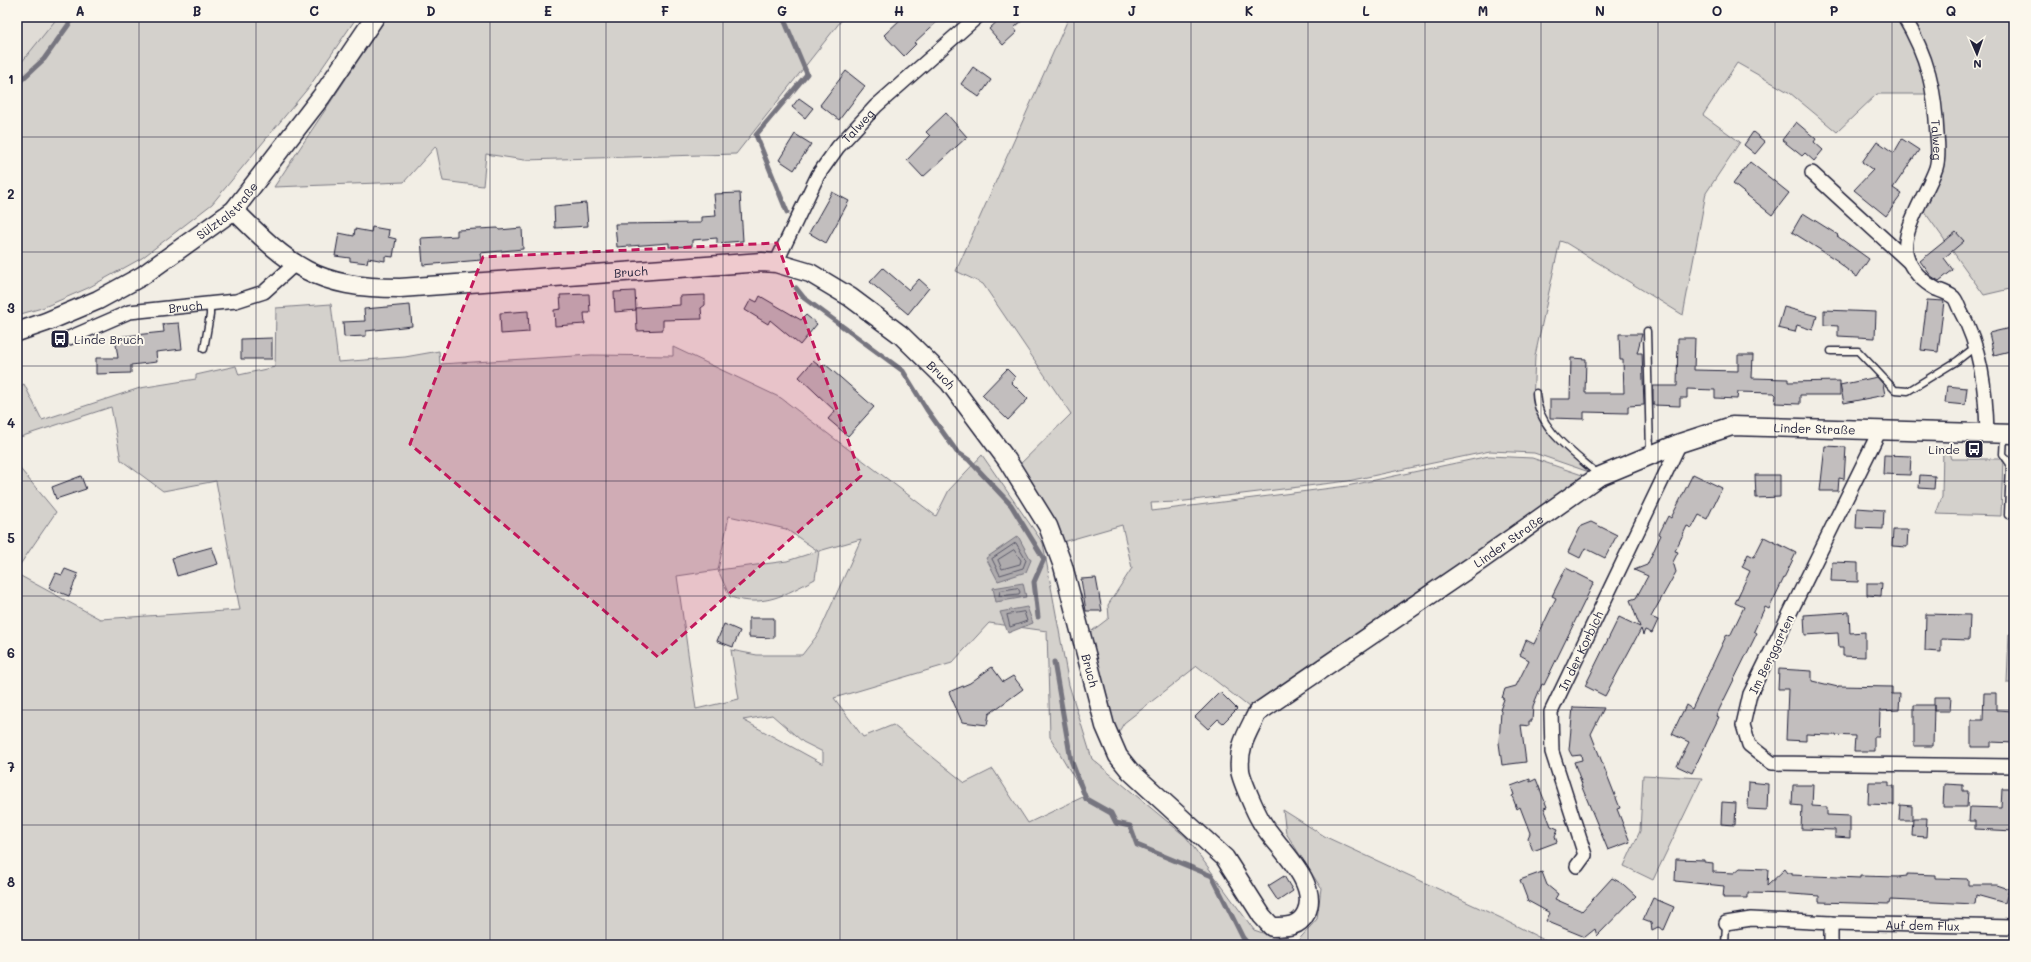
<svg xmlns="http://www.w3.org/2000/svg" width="2031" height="962" font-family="Mali,sans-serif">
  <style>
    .built { fill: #e0dcd6 }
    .green { fill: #d4d1cc; stroke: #7b7a84; fill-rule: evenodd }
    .water { fill: #aeabad; stroke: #76747f }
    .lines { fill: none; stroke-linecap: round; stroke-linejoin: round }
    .shore { stroke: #5a5969; stroke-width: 1 }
    .stream { stroke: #76747f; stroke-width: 5 }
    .building { fill: #c2bebe; stroke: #22223b }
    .lane-casing { stroke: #22223b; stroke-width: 9 }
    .street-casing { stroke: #22223b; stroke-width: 16 }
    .secondary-casing { stroke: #22223b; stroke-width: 21 }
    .lane { stroke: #fbf7ec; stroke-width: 6 }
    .street { stroke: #fbf7ec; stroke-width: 13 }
    .secondary { stroke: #fbf7ec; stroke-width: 18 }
    .marked { fill: #c2185b; fill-opacity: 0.2; stroke: #c2185b; stroke-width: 3; stroke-dasharray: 8 5; stroke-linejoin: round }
    .grid { fill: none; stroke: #22223b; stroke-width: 1; stroke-opacity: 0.55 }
    .labels { text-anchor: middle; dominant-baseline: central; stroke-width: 4; stroke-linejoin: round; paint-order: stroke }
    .street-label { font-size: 12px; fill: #22223b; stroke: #fbf7ec }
    .poi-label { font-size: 12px; fill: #22223b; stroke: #fbf7ec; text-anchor: start }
    .neatline { fill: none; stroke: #22223b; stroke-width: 1.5 }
    .grid-label { font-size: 13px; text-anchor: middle; font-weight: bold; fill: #22223b }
  </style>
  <rect width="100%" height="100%" fill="#f2eee5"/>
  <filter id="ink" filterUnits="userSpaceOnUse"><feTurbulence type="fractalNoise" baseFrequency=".025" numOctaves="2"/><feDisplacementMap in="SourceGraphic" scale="8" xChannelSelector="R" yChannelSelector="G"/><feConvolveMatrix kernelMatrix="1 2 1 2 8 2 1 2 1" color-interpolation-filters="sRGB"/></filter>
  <g filter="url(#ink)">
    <path class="built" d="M17 17H58L17 68Z"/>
    <path class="green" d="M58 17H357L309 87 212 204 142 258 88 288 42 308 17 315V68Z
      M387 17H844L736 154 524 160 486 154 483 186 443 181 436 146 404 182 274 187Z
      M1069 17H1898L1911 38 1929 94H1877L1837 132 1790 93 1737 63 1703 115 1740 142 1706 193 1683 315 1566 243 1560 241 1535 356 1533 403 1550 433 1593 471 1592 473 1534 453 1490 451 1348 481 1177 502 1151 503 1152 511 1347 486 1489 456 1532 458 1591 478 1254 711 1197 666 1124 723 1110 747 1076 643 1109 618 1108 605 1132 568 1122 525 1052 545 1012 472 1071 414 983 284 956 271Z
      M1910 17H2014V288L1984 295 1921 207 1940 166 1933 70 1922 35Z
      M331 304 338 362 405 357 439 351 440 364 592 355 673 356V347L781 398 936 516 949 490 982 455 1043 543 1069 685 1092 759 1186 837 1254 930 1295 944 1317 919 1321 888 1286 833 1283 810 1326 837 1501 918 1554 945H17V574L100 619 240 610 216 481 163 491 121 460 111 407 17 438V388L24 384 42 420 140 388 196 379V375L236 366 239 375 275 367 276 308ZM729 516 786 529 818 551 787 561 718 570ZM861 539 819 633 802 655H757L731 650 739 699 696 709 677 576 718 570 730 597C765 608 784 595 815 579L819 551ZM989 623 1047 631 1050 737 1085 796 1028 823 993 769 965 783 893 725 863 737 834 698 952 663ZM772 715 803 742 823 752V764L743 720Z
      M1943 447 1948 449 1951 459H2003L2001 516 1936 514 1942 497Z
      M17 465 56 512 17 569Z
      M2009 634H2014V683H2007Z
      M1643 775 1702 778 1653 880 1624 866 1640 831Z"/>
    <path class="water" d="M1018 536 1031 560 1026 572 998 581 986 558Z
      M1023 583 1026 597 996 602 993 588Z
      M1027 607 1033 623 1008 633 1000 612Z"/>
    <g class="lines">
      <path class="shore" d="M1016 543 1026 560 1023 568 1000 575 992 559Z
        M1014 550 1021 560 1020 564 1002 569 998 560Z
        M1018 588 1020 592 1019 594 999 596 1000 591Z
        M1024 612 1027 621 1010 627 1007 615Z"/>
      <path class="stream" d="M783 17 807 74 756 135 787 212
        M17 84 44 59 74 17
        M17 110 20 82
        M796 288 804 298 903 371 927 410 957 452 969 460 1011 505 1044 559 1034 582 1038 617
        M1054 662 1071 760 1086 799 1111 813 1116 823 1130 826 1137 845 1212 876 1243 938 1249 945"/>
    </g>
    <path class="building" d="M903 17H942L914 43 916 44 904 56 884 35Z
      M1002 17H1026L1014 28 1017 32 1003 45 989 29Z
      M973 67 991 80 979 97 961 84Z
      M846 71 865 86 839 120 820 105Z
      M799 98 813 108 805 118 792 107Z
      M946 113 967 137 923 177 907 160 930 136 926 132Z
      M1796 122 1816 139 1814 142 1823 150 1814 161 1805 153 1802 156 1782 140Z
      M1753 132 1765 142 1755 154 1744 145Z
      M795 134 811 144 794 170 779 160Z
      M1902 139 1919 150 1893 188 1902 194 1886 216 1854 190 1873 170 1862 162 1877 141 1894 153Z
      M1750 162 1789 193 1772 215 1733 184Z
      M832 192 849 201 826 243 809 233Z
      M740 193 743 241 717 243V238L692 240V246L669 247V243L617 247 615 224 701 223V217L716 216 714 194Z
      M586 203 588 226 555 228 554 206Z
      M1803 213 1838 235 1837 236 1869 259 1857 277 1837 262 1838 261 1792 232Z
      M372 227 389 230 388 237 396 239 393 257 385 256V261L368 258 367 263 350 261V258L335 256 339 233 354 236 355 229 371 232Z
      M498 228 499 230 522 228 523 249 480 253 481 260 423 265 421 238 457 236V230Z
      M1956 232 1964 241 1944 258 1953 270 1939 281 1931 276 1920 261Z
      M883 268 909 290 919 279 929 288 908 314 870 282Z
      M635 291 636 310 615 312 614 292Z
      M589 294 590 313H584L585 324 555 326 554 310 561 309 560 295Z
      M705 295V305L701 308 702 319 663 320V330L637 331 636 308 680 305V296Z
      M760 296 801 320 806 315 817 324 800 345 770 320 768 324 745 310 751 299 757 302Z
      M1927 300 1944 301 1938 352 1921 350Z
      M410 305 412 326 366 331V336L344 337 343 322 365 321 364 309Z
      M1784 307 1817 316 1813 330 1797 325 1795 332 1778 328Z
      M1824 310 1876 312 1875 338 1838 336V326L1824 325Z
      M528 311 529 332 501 334 500 313Z
      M179 323 182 349 156 352 157 362 131 365V373L96 374V358H118L115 337 164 332 163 324Z
      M2014 327V350L1994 355 1989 333Z
      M1619 334H1642L1637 353H1642L1644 405 1628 406V413L1584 412V419L1550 418V399H1570L1571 358 1586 359 1585 393H1624L1623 360H1620Z
      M272 338V359H241V339Z
      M1678 338H1695L1694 370 1738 371V355H1753L1752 378 1788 379V382L1840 381V395H1800V404L1775 403 1776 395 1774 393 1738 392 1737 399 1715 398V390L1687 389V398H1680V406L1653 405V386H1677Z
      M813 361 822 368 825 364 874 407 848 436 828 419 835 411 799 377Z
      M1007 369 1015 377 1011 382 1028 399 1008 420 982 395Z
      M1877 377 1883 384 1885 395 1844 403 1840 385Z
      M1947 386 1967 388 1965 405 1945 403Z
      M1825 446 1846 447 1844 479 1839 478 1838 491H1820Z
      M1884 455 1911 456 1910 475 1883 474Z
      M1693 474 1722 488 1707 519 1699 515 1692 528 1687 526 1675 551 1678 552 1672 564 1674 565 1676 572 1651 617 1658 620 1652 633 1645 630 1643 635 1641 629 1605 696 1585 686 1619 617 1640 627 1630 600 1636 598 1648 576 1634 570 1647 565 1661 535 1659 534 1668 516 1671 518Z
      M1755 475H1780V497L1756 498Z
      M1920 475 1935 476 1934 489 1919 488Z
      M81 476 86 489 56 499 52 487Z
      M1857 508 1884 510 1883 529 1856 528Z
      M1591 522 1617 535 1605 558 1585 548 1580 558 1568 552 1581 526Z
      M1893 530H1908L1907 547 1892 546Z
      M1764 537 1796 553 1769 609 1765 607 1754 631 1757 633 1716 716 1719 717 1692 773 1677 766 1689 742 1672 734 1686 705 1692 709 1727 634 1730 636 1744 607 1735 603 1750 571 1742 567 1748 554 1754 557Z
      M212 547 218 564 177 576 172 558Z
      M1832 562 1858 563V582L1831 581Z
      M1566 568 1594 582 1544 685 1542 684 1533 706 1532 721H1529V726L1521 725 1526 762 1502 765 1499 743 1501 711 1500 710 1504 699 1502 698 1505 689 1516 686 1529 660 1520 655 1526 640 1534 644 1556 598 1552 596Z
      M65 569 78 574 69 596 49 588 56 573 62 575Z
      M1096 578 1102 611H1086L1081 579Z
      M1867 583H1882L1881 596 1867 595Z
      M1849 612 1850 633 1865 632V657L1843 656V648H1839L1838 633 1805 635 1804 615Z
      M1926 614 1970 615 1969 640 1941 639V652L1925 651Z
      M749 618H774V638L749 637Z
      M724 624 740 631 733 647 717 641Z
      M992 667 1003 682 1013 676 1023 689 989 714 987 725 962 722 949 692 970 683Z
      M1779 669 1812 671V681L1838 687V686L1892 687V694H1900L1899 710 1880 711 1879 737H1874V751H1854L1855 736 1806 734V741L1786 740 1788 689H1778Z
      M1220 692 1237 709 1223 723 1218 719 1208 729 1195 717Z
      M1984 693H1996V710L2014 711V743L1991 742V747H1971V720H1983Z
      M1934 697H1951L1950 711H1934Z
      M1914 705H1934L1933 746H1914Z
      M1573 707 1604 708 1591 734 1620 808 1617 809 1630 842 1608 850 1581 785 1582 784 1574 762 1582 760 1581 755 1572 756 1569 750Z
      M1530 779V782L1536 779 1547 807 1544 808 1551 826 1558 829 1555 836 1557 842 1533 851 1528 838 1530 833 1520 807 1517 809 1512 796 1514 795 1511 786Z
      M1749 782 1768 784 1767 810 1748 809Z
      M1869 782H1889V786H1894V805L1868 804Z
      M1944 784 1963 785V791H1968L1967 807H1943Z
      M1793 785H1813L1812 806 1827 807V815L1850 816V838L1835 837V830L1801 829 1802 806 1792 805Z
      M2002 789H2014V831L1975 829V821H1969L1970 807 2001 808Z
      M1722 802 1736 803 1735 825 1721 824Z
      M1900 805 1912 806V820H1899Z
      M1913 818H1927L1926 837 1912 836Z
      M1676 859 1704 860V862L1713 863V872L1734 873 1740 868 1768 869 1767 886 1785 869 1788 873H1792V875L1860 878V876L1898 877 1907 876V874L1936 875V878L1968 879V885H1997L2009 889 2005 903 1976 895 1975 904 1890 900 1889 904 1819 902V896L1792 894 1748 893V898H1723L1724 886 1675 881Z
      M1542 872 1547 885 1558 894 1555 899 1582 911 1612 878 1623 884 1636 896 1597 936 1595 929 1585 937 1546 921 1550 913 1528 901 1520 880Z
      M1284 876 1293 891 1278 901 1268 886Z
      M1653 898 1674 907 1664 930 1658 927 1652 930 1651 923 1643 920Z"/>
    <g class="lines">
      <defs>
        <path id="lane" d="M1647 331 1650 454
          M204 349 210 315V304
          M1831 351H1858L1895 390 1908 391 1957 361 1975 347
          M1536 393C1537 429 1574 453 1599 475
          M2004 435 2003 454 2010 464 2008 515
          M1725 945 1726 923"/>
        <g id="street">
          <path id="s1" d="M1904 17C1928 57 1935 89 1937 135 1938 145 1939 158 1936 168 1928 192 1899 232 1907 256 1911 270 1923 282 1936 289 1941 291 1948 293 1953 297 1956 299 1958 306 1960 310 1981 347 1986 391 1987 433"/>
          <path d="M1812 173 1909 262"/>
          <path id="s2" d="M776 263 818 175 838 147 876 106 977 17"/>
          <path id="s3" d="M69 338 129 312 236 301 264 292 295 264"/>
          <path d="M1880 430 1750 694 1743 725 1749 745 1772 763 2014 766"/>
          <path id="s4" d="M1577 866 1585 855 1552 752 1551 712 1680 443"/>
          <path id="s5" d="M1726 923 1751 919 1831 923 2014 927"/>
          <path d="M1831 945V923"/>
        </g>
        <g id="secondary">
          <path id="s6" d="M234 210C291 267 316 288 400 288L762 262 776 263 810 273 850 297 901 335 949 382 1007 460 1048 526 1063 566 1105 726 1118 756 1130 771 1225 858 1262 916 1272 927C1287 927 1299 927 1306 913 1321 882 1275 846 1261 821 1256 813 1241 779 1240 770 1238 746 1247 734 1257 713L1481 560 1598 477 1680 443 1732 426 2014 434"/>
          <path id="s7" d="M17 332 46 322 98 300 142 276 234 210 321 97 375 17"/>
        </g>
      </defs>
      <use href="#lane" class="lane-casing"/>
      <use href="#street" class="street-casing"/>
      <use href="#secondary" class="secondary-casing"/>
      <use href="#lane" class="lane"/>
      <use href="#street" class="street"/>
      <use href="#secondary" class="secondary"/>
    </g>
  </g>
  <path class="marked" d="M777 243 861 476 658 657 410 444 483 257Z"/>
  <path class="grid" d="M139 17V945M256 17V945M373 17V945M490 17V945M606 17V945M723 17V945M840 17V945M957 17V945M1074 17V945M1191 17V945M1308 17V945M1425 17V945M1541 17V945M1658 17V945M1775 17V945M1892 17V945M17 137H2014M17 252H2014M17 366H2014M17 481H2014M17 596H2014M17 710H2014M17 825H2014"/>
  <defs>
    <symbol id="bus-square" viewBox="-11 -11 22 22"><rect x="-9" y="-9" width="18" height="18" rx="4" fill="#22223b" stroke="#fbf7ec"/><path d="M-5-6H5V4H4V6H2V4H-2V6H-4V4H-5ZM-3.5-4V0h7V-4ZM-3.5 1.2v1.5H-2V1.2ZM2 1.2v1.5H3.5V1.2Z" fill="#fff"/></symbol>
  </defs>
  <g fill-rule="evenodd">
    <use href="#bus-square" x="49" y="328" width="22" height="22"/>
    <use href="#bus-square" x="1963" y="438" width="22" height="22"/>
  </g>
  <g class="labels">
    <g class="street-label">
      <text stroke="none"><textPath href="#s2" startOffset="161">Talweg</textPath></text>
      <text stroke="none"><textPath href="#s1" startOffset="129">Talweg</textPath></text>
      <text stroke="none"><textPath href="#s7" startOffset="245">Sülztalstraße</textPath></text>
      <text stroke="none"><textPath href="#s6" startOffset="422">Bruch</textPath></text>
      <text stroke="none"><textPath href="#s3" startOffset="122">Bruch</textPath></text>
      <text stroke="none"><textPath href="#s6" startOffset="770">Bruch</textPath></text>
      <text stroke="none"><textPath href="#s6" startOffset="2331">Linder Straße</textPath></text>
      <text stroke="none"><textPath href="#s6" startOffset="1995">Linder Straße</textPath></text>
      <text stroke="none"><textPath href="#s4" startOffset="230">In der Korbich</textPath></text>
      <text transform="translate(1771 654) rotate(-64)">Im Berggarten</text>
      <text stroke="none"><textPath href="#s6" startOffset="1106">Bruch</textPath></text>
      <text stroke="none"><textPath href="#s5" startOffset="197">Auf dem Flux</textPath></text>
    </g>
    <g class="poi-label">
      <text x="74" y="339">Linde Bruch</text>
      <text x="1960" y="449" text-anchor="end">Linde</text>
    </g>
  </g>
  <rect width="2031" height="962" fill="none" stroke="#fbf7ec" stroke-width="44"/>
  <g transform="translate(1977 54) rotate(178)" stroke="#fbf7ec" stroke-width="3" paint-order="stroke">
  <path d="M0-3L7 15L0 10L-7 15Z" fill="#22223b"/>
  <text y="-6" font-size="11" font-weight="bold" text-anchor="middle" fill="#22223b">N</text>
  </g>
  <rect x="22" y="22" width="1987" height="918" class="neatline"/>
  <g class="grid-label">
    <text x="80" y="16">A</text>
    <text x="197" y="16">B</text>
    <text x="314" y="16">C</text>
    <text x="431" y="16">D</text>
    <text x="548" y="16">E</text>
    <text x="665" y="16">F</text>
    <text x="782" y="16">G</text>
    <text x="899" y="16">H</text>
    <text x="1016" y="16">I</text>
    <text x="1132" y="16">J</text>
    <text x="1249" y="16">K</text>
    <text x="1366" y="16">L</text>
    <text x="1483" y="16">M</text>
    <text x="1600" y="16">N</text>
    <text x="1717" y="16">O</text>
    <text x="1834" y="16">P</text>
    <text x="1951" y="16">Q</text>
    <text x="11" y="84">1</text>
    <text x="11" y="199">2</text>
    <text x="11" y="313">3</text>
    <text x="11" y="428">4</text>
    <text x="11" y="543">5</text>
    <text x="11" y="658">6</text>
    <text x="11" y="772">7</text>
    <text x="11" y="887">8</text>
  </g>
</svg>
